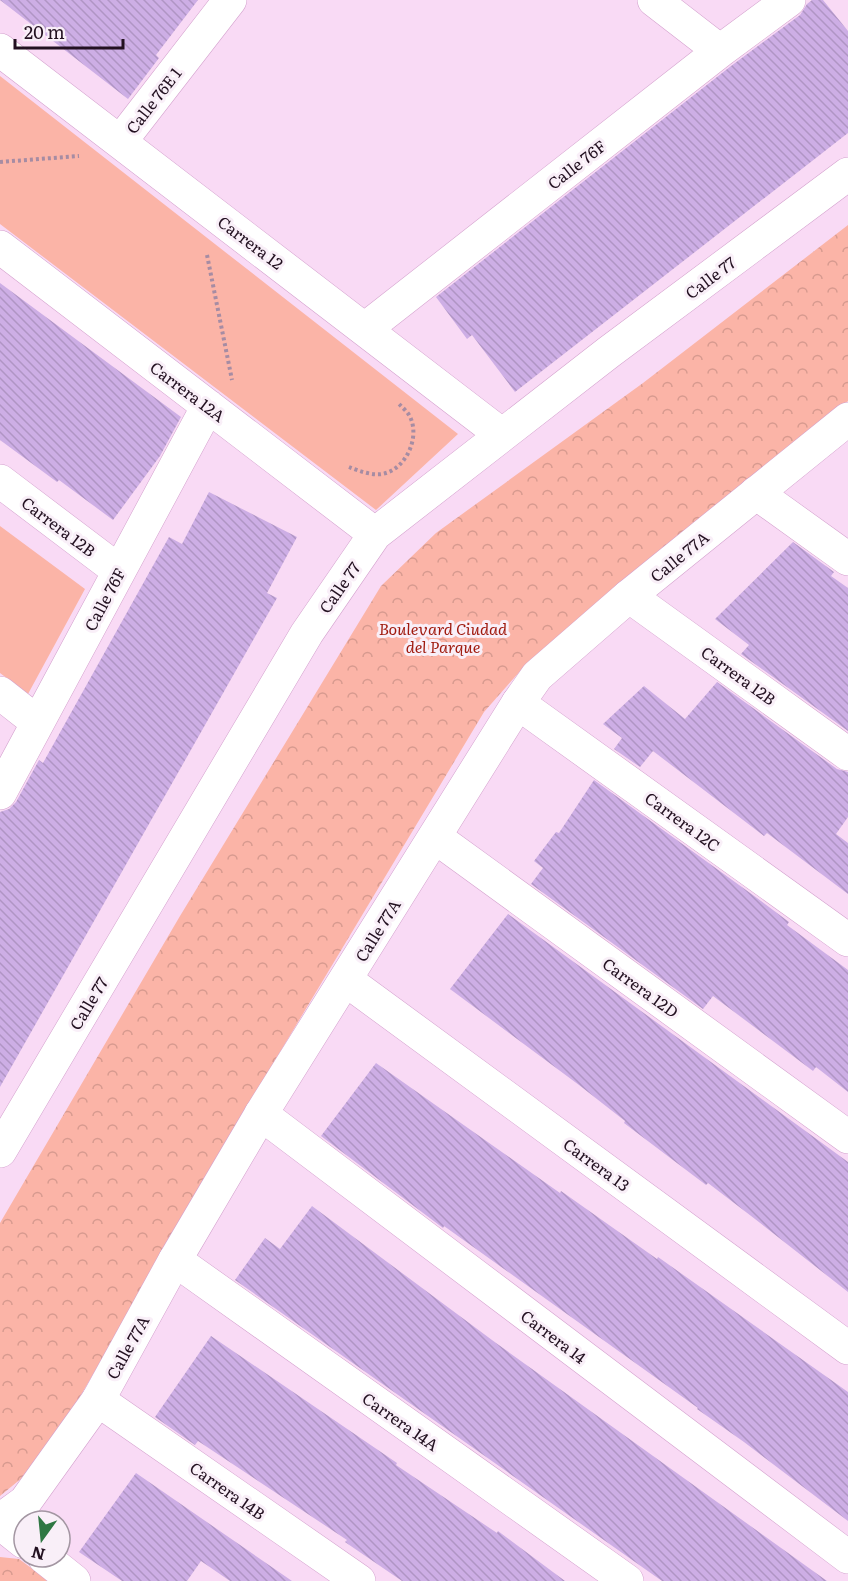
<svg xmlns="http://www.w3.org/2000/svg" width="848" height="1581" font-family="Literata,serif">
  <style>
    .grass { fill: #fbb4a7 }
    .park { fill: url(#park-crowns) }
    .building { fill: url(#building-back-hatch) }
    .lines { fill: none; stroke-linecap: round; stroke-linejoin: round }
    .street-casing { stroke: #d4a2ce; stroke-width: 34 }
    .secondary-casing { stroke: #d4a2ce; stroke-width: 34 }
    .path { stroke: #a68ca3; stroke-width: 4; stroke-dasharray: 3 3; stroke-linecap: butt }
    .street { stroke: #fff; stroke-width: 33 }
    .secondary { stroke: #fff; stroke-width: 33 }
    .labels { text-anchor: middle; dominant-baseline: central; stroke-width: 6; stroke-linejoin: round; paint-order: stroke }
    .street-label { font-size: 16px; fill: #231121; stroke: #f9eff8 }
    .park-label { font-size: 16px; font-style: italic; fill: #9f190d; stroke: #f9eff8 }
  </style>
  <defs>
    <pattern id="park-crowns" width="20" height="18" patternUnits="userSpaceOnUse" patternTransform="scale(1.5)"><rect width="20" height="18" fill="#fbb4a7"/><path d="M2 6a3 3 0 1 1 6 0M12 15a3 3 0 1 1 6 0" fill="none" stroke="#d79a8f"/></pattern>
    <pattern id="building-back-hatch" width="6" height="6" patternUnits="userSpaceOnUse" patternTransform="scale(1.5)"><rect width="6" height="6" fill="#cdaee5"/><path d="M-1 5l2 2M0 0l6 6M5-1l2 2" fill="none" stroke="#b095c4"/></pattern>
  </defs>
  <rect width="100%" height="100%" fill="#f9daf5"/>
  <path class="grass" d="M0 76 458 434 376 510 0 224Z
    M0 526 85 589 28 694 0 673Z"/>
  <path class="park" d="M848 225V401L530 660 484 712 274 1062 70 1414 34 1468 0 1496V1223L180 916 381 586 436 533 643 383Z
    M0 1557 19 1559 49 1581H0Z"/>
  <path class="building" d="M0 0H198L156 55 159 58 128 99Z
    M812 0H823L848 31V133L515 392 472 335 467 339 436 297 731 66 800 15 807 4Z
    M0 283 181 417 160 456 113 520 59 480 57 482 0 440Z
    M209 492 297 537 267 593 277 598 0 1087V812L9 809 16 802 39 760 43 763 169 537 182 544Z
    M793 542 834 572 831 576 848 588V731L741 654 749 645 715 619Z
    M717 682 837 769 848 772V817L836 834 848 843V894L767 833 764 836 653 751 640 767 614 749 622 738 603 724 644 686 685 719Z
    M594 780 757 898 789 922 787 925 848 970V1092L816 1067 813 1071 713 996 703 1009 531 884 543 868 534 861 556 832 559 833Z
    M508 914 848 1162V1292L755 1219 708 1183 706 1185 624 1123 625 1121 579 1085 450 989Z
    M376 1063 560 1193 561 1191 657 1259 658 1257 848 1392V1521L744 1442 697 1409 698 1408 444 1226 443 1228 321 1136Z
    M312 1206 496 1343 827 1581H662L235 1280 265 1238 280 1249Z
    M211 1336 397 1463 396 1465 497 1533 498 1531 565 1581H402L345 1542 347 1540 198 1441 195 1445 155 1417Z
    M136 1473 292 1581H230L201 1561 187 1581H122L79 1552Z"/>
  <g class="lines">
    <defs>
      <path id="street" d="M654 0 720 51
        M0 50 502 435
        M120 142 230 0
        M0 247 375 534
        M365 329 720 51 789 0
        M0 481 119 571
        M756 493 848 559
        M629 596 848 754
        M0 693 37 722
        M518 703 848 940
        M0 793 208 406
        M435 837 848 1137
        M346 980 848 1348
        M261 1114 848 1557
        M0 1151 307 633 375 534 609 352 848 174
        M175 1260 627 1581
        M98 1400 359 1581
        M0 1523 24 1542
        M44 1557 74 1581"/>
      <path id="secondary" d="M0 1520 25 1502 98 1400 175 1260 261 1114 518 703 537 676 629 596 848 419"/>
    </defs>
    <use href="#street" class="street-casing"/>
    <use href="#secondary" class="secondary-casing"/>
    <path class="path" d="M0 162 79 156
      M207 255 232 380
      M349 467C359 471 375 477 386 473 406 467 419 439 411 419 409 413 403 408 399 404"/>
    <use href="#street" class="street"/>
    <use href="#secondary" class="secondary"/>
  </g>
  <g class="labels">
    <g class="street-label">
      <text transform="translate(153 100) rotate(-52)">Calle 76E 1</text>
      <text transform="translate(576 164) rotate(-38)">Calle 76F</text>
      <text transform="translate(251 242) rotate(37)">Carrera 12</text>
      <text transform="translate(710 277) rotate(-37)">Calle 77</text>
      <text transform="translate(188 391) rotate(37)">Carrera 12A</text>
      <text transform="translate(59 526) rotate(37)">Carrera 12B</text>
      <text transform="translate(679 556) rotate(-39)">Calle 77A</text>
      <text transform="translate(339 587) rotate(-55)">Calle 77</text>
      <text transform="translate(104 599) rotate(-62)">Calle 76F</text>
      <text transform="translate(739 675) rotate(36)">Carrera 12B</text>
      <text transform="translate(683 821) rotate(36)">Carrera 12C</text>
      <text transform="translate(377 930) rotate(-58)">Calle 77A</text>
      <text transform="translate(641 987) rotate(36)">Carrera 12D</text>
      <text transform="translate(88 1003) rotate(-59)">Calle 77</text>
      <text transform="translate(597 1164) rotate(36)">Carrera 13</text>
      <text transform="translate(554 1336) rotate(37)">Carrera 14</text>
      <text transform="translate(127 1347) rotate(-61)">Calle 77A</text>
      <text transform="translate(401 1421) rotate(35)">Carrera 14A</text>
      <text transform="translate(228 1490) rotate(35)">Carrera 14B</text>
    </g>
    <g class="park-label">
      <text x="443" y="628">Boulevard Ciudad<tspan x="443" dy="18">del Parque</tspan></text>
    </g>
  </g>
  <g transform="translate(42 1539) rotate(195)"><circle r="28" fill="#f9eff8" stroke="#a396a2" stroke-width="1.5"/>
  <path d="M0-4.5L10 22L0 15L-10 22Z" fill="#2f7743"/>
  <text y="-9" font-size="16" font-weight="bold" text-anchor="middle" fill="#231121">N</text>
  </g>
  <path d="M15 39v9h108v-9" fill="none" stroke="#231121" stroke-width="3"/>
  <text x="24" y="39" font-size="18" fill="#231121" stroke="#f9eff8" stroke-width="4.5" paint-order="stroke">20 m</text>
</svg>
